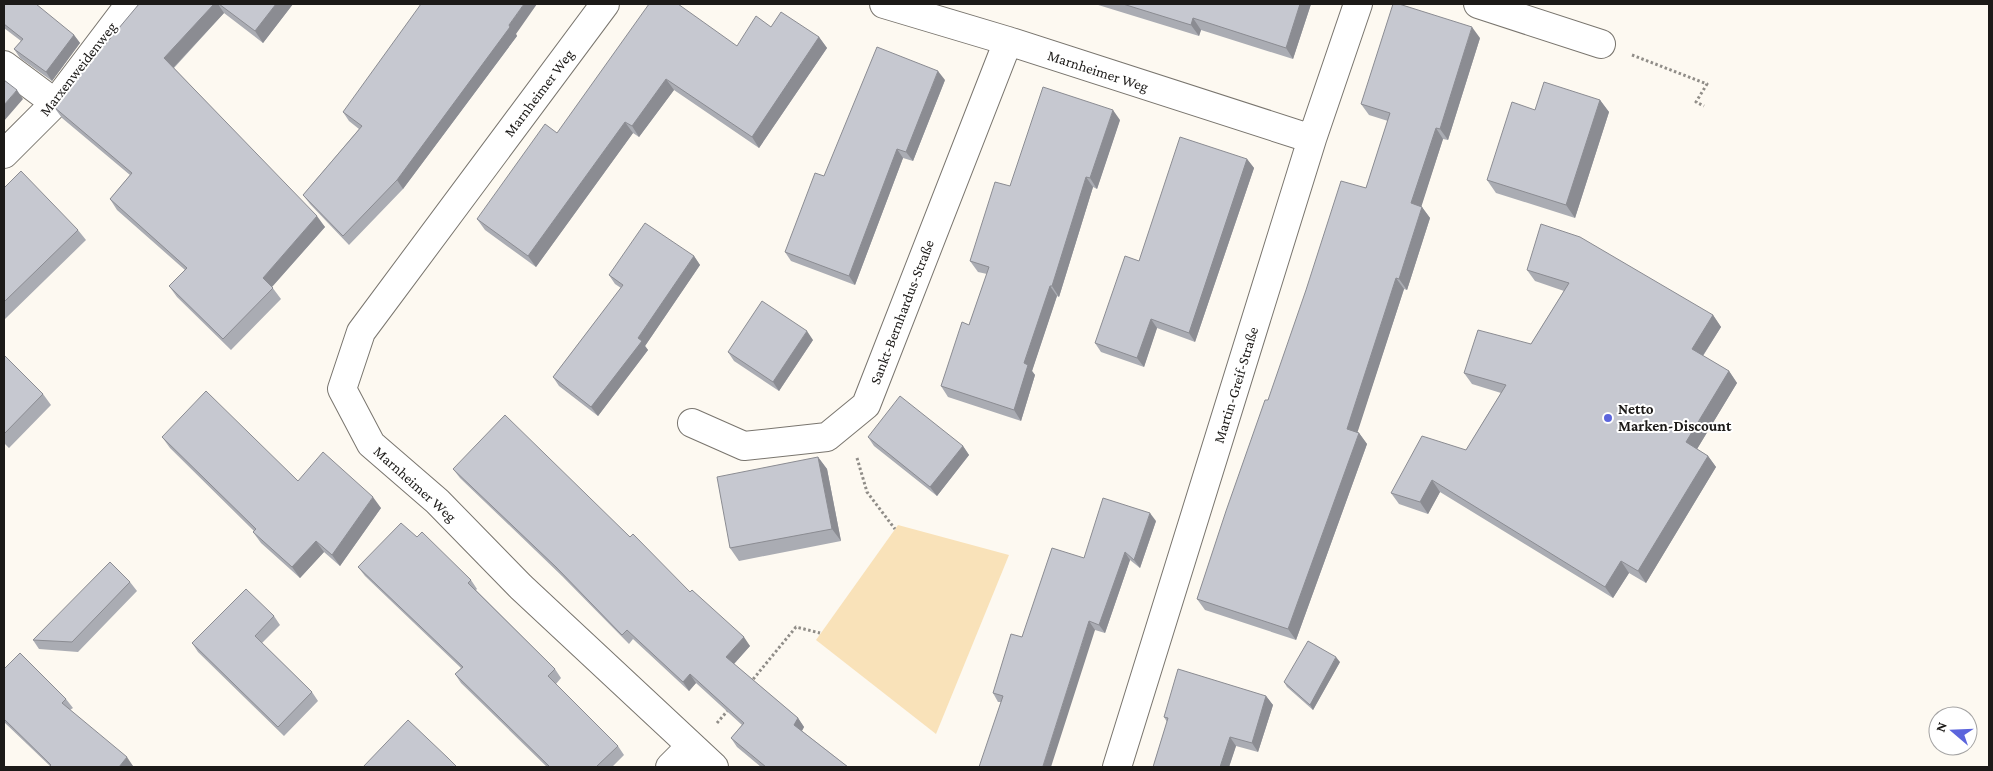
<svg xmlns="http://www.w3.org/2000/svg" width="1993" height="771" font-family="'Crimson Pro',serif">
  <style>
    .green { fill: #f9e2b9 }
    .lines { fill: none; stroke-linecap: round; stroke-linejoin: round }
    .street-casing { stroke: #79756e; stroke-width: 30 }
    .path { stroke: #908d88; stroke-width: 3; stroke-dasharray: 2.5 2.5; stroke-linecap: butt }
    .street { stroke: #fff; stroke-width: 28 }
    .wall { fill: #aaacb3 }
    .shaded-wall { fill: #8b8c92 }
    .building { fill: #c6c8d0; stroke: #8b8c92 }
    .poi-dot { fill: #5c65dc; stroke: #fff; stroke-width: 2 }
    .labels { text-anchor: middle; dominant-baseline: central; stroke-width: 4; stroke-linejoin: round; paint-order: stroke }
    .street-label { font-size: 15px; fill: #1c1a18; stroke: #fff }
    .poi-label { font-size: 15px; font-weight: bold; fill: #1c1a18; stroke: #fff; text-anchor: start }
  </style>
  <rect width="100%" height="100%" fill="#fdf9f1"/>
  <path class="green" d="M898 525 1009 555 936 734 816 640Z"/>
  <g class="lines">
    <defs>
      <path id="street" d="M605 4 361 332 342 389 371 444 437 501 521 587 714 767
        M884 4 1008 41 1312 139
        M1478 4 1601 44
        M4 65 55 103
        M4 154 55 103 130 4
        M692 423 744 446 827 437 866 405 1008 41
        M670 767 690 747
        M1117 767 1312 139 1358 4"/>
    </defs>
    <use href="#street" class="street-casing"/>
    <path class="path" d="M1632 55 1707 84 1696 102 1704 106
      M857 458 867 492 895 529
      M750 683 796 627 820 633
      M717 723 729 709"/>
    <use href="#street" class="street"/>
  </g>
  <path class="wall" d="M4 4 74 35 80 43 52 81 20 58 14 49 21 41 4 28Z
    M139 4H293L263 43 224 13 174 68 325 227 272 287 281 299 231 350 177 297 169 286 185 270 117 210 110 199 130 175 62 118 54 107Z
    M1095 4H1311L1293 59 1201 30 1199 36Z
    M771 27 819 37 827 48 759 148 674 90 639 137 633 133 536 267 485 230 477 219 557 133 737 46Z
    M516 34 517 36 403 189 349 245 310 204 303 195 359 129 349 121 343 112Z
    M1480 38 1448 140 1443 139 1421 206 1430 218 1407 290 1404 289 1357 432 1359 433 1367 444 1296 640 1205 610 1197 599 1268 400 1366 188 1388 121 1369 115 1361 104Z
    M945 80 913 161 903 158 855 285 791 261 785 252 824 176Z
    M1600 100 1609 112 1575 218 1496 193 1487 180 1535 110Z
    M1120 120 1097 189 1093 187 1059 297 1057 296 1032 371 1035 375 1021 421 948 397 941 386 969 325 987 274 978 272 970 261 1010 186Z
    M1247 159 1254 168 1195 342 1157 328 1144 367 1101 352 1095 343 1139 261Z
    M4 188 78 230 86 240 4 320Z
    M694 256 700 265 645 346 648 350 598 416 559 386 553 377 621 288 615 284 609 275Z
    M1527 270 1713 315 1721 327 1703 356 1729 371 1737 383 1697 449 1708 456 1716 467 1646 583 1629 573 1613 598 1440 492 1428 514 1399 504 1391 493 1466 450 1501 393 1472 384 1464 373 1531 344 1564 291 1535 281Z
    M813 340 779 391 734 361 728 352Z
    M4 355 43 394 51 405 9 448 4 443Z
    M162 437 298 481 381 508 340 566 324 552 300 578 261 543 253 532 254 531 170 448Z
    M868 437 963 446 969 455 937 496 874 446Z
    M818 457 827 469 841 541 739 561 730 548Z
    M453 469 630 537 690 592 750 646 734 664 798 718 804 727 802 731 848 767H761L737 747 731 738 742 725 696 683 689 691 633 639 629 644 562 576 460 478Z
    M1156 521 1140 568 1130 560 1105 633 1095 630 1001 702H998L993 693 1022 637 1084 558Z
    M417 537 471 580 477 589 476 590 555 669 561 678 556 684 618 746 624 755 612 767H547L461 683 455 674 461 668 365 576 358 567Z
    M130 582 137 591 78 652 39 649 33 640Z
    M274 616 280 625 262 643 312 692 318 701 284 736 198 652 192 643Z
    M1340 662 1313 710 1287 687 1284 682Z
    M4 669 66 699 73 708 70 710 133 766H50L4 722Z
    M1266 696 1273 705 1258 752 1236 746 1229 767H1153L1167 722 1164 717Z"/>
  <path class="shaded-wall" d="M214 4H218L224 13 172 69 164 58Z
    M276 4H293L263 43 255 31Z
    M524 4H537L516 34 517 36 403 189 397 180Z
    M1300 4H1311L1293 59 1286 48Z
    M1193 18 1201 30 1199 36 1191 25Z
    M1472 27 1480 38 1448 140 1440 129Z
    M74 35 80 43 52 81 46 72Z
    M819 37 827 48 759 148 752 137Z
    M938 71 945 80 913 161 906 152Z
    M666 79 674 90 639 137 632 126Z
    M17 90 23 99 4 121V105Z
    M1600 100 1609 112 1575 218 1566 205Z
    M1113 110 1120 120 1097 189 1090 178Z
    M625 122 633 133 536 267 528 256Z
    M1436 128 1443 139 1419 214 1411 203Z
    M897 149 903 158 855 285 849 276Z
    M1247 159 1254 168 1195 342 1189 333Z
    M1086 177 1093 187 1059 297 1052 286Z
    M1422 207 1430 218 1407 290 1399 279Z
    M317 216 325 227 270 289 263 278Z
    M694 256 700 265 645 346 648 350 598 416 591 407Z
    M1396 278 1404 289 1355 440 1347 429Z
    M1050 286 1057 296 1032 371 1035 375 1021 421 1014 410 1024 363Z
    M1713 315 1721 327 1700 360 1692 349Z
    M1151 319 1157 328 1144 367 1137 358Z
    M807 331 813 340 779 391 773 382Z
    M1729 371 1737 383 1694 454 1686 442Z
    M1359 433 1367 444 1296 640 1288 629Z
    M963 446 969 455 937 496 930 487Z
    M1708 456 1716 467 1646 583 1638 571Z
    M818 457 827 469 841 541 832 529Z
    M1432 480 1440 492 1428 514 1420 502Z
    M373 497 381 508 340 566 332 555Z
    M1150 513 1156 521 1140 568 1134 560Z
    M316 541 324 552 300 578 292 567Z
    M1125 552 1130 560 1105 633 1099 625Z
    M1621 561 1629 573 1613 598 1605 587Z
    M1089 621 1095 630 1051 767H1043V766Z
    M744 637 750 646 732 666 726 657Z
    M1336 657 1340 662 1313 710 1310 705Z
    M690 674 696 683 689 691 683 682Z
    M1266 696 1273 705 1258 752 1252 743Z
    M798 718 804 727 800 734 794 725Z
    M1230 737 1236 746 1229 767H1220Z
    M127 757 133 766 132 767H119Z"/>
  <path class="building" d="M4 4H36L74 35 46 72 14 49 23 39 4 24Z
    M139 4H214L164 58 317 216 263 278 273 288 223 339 169 286 187 268 110 199 132 173 54 107 97 52 98 53Z
    M219 4H276L255 31Z
    M421 4H524L509 25 510 27 397 180 343 236 303 195 362 126 343 112Z
    M649 4H678L737 46 756 16 771 27 781 12 819 37 752 137 666 79 632 126 625 122 528 256 477 219 545 124 557 133Z
    M1123 4H1300L1286 48 1193 18 1191 25Z
    M1393 4H1399L1472 27 1440 129 1436 128 1411 203 1422 207 1399 279 1396 278 1347 429 1359 433 1288 629 1197 599 1226 511 1265 400H1268L1306 290 1341 181 1366 188 1390 113 1361 104Z
    M877 47 938 71 906 152 897 149 849 276 785 252 815 173 824 176Z
    M4 80 17 90 4 105Z
    M1544 82 1600 100 1566 205 1487 180 1512 102 1535 110Z
    M1043 87 1113 110 1090 178 1086 177 1052 286H1050L1024 363 1028 365 1014 410 941 386 962 322 969 325 989 267 970 261 995 182 1010 186Z
    M1180 137 1247 159 1189 333 1151 319 1137 358 1095 343 1125 256 1139 261Z
    M21 171 78 230 4 302V188Z
    M645 223 694 256 638 338 642 341 591 407 553 377 623 285 609 275Z
    M1541 224 1580 237 1713 315 1692 349 1729 371 1686 442 1708 456 1638 571 1621 561 1605 587 1432 480 1420 502 1391 493 1422 436 1466 450 1506 385 1464 373 1478 330 1531 344 1569 283 1527 270Z
    M762 301 807 331 773 382 728 352Z
    M4 355 43 394 4 434Z
    M206 391 298 481 323 452 373 497 332 555 316 541 292 567 253 532 256 529 162 437Z
    M900 396 963 446 930 487 868 437Z
    M505 415 630 537 633 534 690 592 692 590 744 637 726 657 798 718 794 725 848 767H766L731 738 744 723 690 674 683 682 627 630 622 635 556 567 453 469Z
    M818 457 832 529 730 548 717 477Z
    M1103 498 1150 513 1134 560 1125 552 1099 625 1089 621 1043 766 1045 767H979L1003 696 993 693 1011 634 1022 637 1052 548 1084 558Z
    M401 523 417 537 422 532 471 580 468 583 555 669 548 676 618 746 596 767H550L455 674 463 667 358 567Z
    M110 562 130 582 72 642 33 640Z
    M246 589 274 616 255 636 312 692 278 727 192 643Z
    M1308 641 1336 657 1310 705 1284 682Z
    M20 653 66 699 62 703 127 757 119 767H49L51 765 4 719V669Z
    M1178 669 1266 696 1252 743 1230 737 1220 767H1153L1168 718 1164 717Z
    M408 720 448 758 457 767H363Z"/>
  <circle class="poi-dot" cx="1608" cy="418" r="5"/>
  <g class="labels">
    <g class="street-label">
      <text transform="translate(78 69) rotate(-52)">Marxenweidenweg</text>
      <text transform="translate(1098 71) rotate(18)">Marnheimer Weg</text>
      <text transform="translate(539 93) rotate(-53)">Marnheimer Weg</text>
      <text transform="translate(902 312) rotate(-69)">Sankt-Bernhardus-Straße</text>
      <text transform="translate(1236 385) rotate(-73)">Martin-Greif-Straße</text>
      <text transform="translate(415 484) rotate(42)">Marnheimer Weg</text>
    </g>
    <g class="poi-label">
      <text x="1618" y="409">Netto<tspan x="1618" dy="17">Marken-Discount</tspan></text>
    </g>
  </g>
  <rect width="1993" height="771" fill="none" stroke="#1c1a18" stroke-width="10"/>
  <g transform="translate(1953 731) rotate(289)"><circle r="24" fill="#ffffff" stroke="#a4a3a3"/>
  <path d="M0-4L9 19L0 12L-9 19Z" fill="#5c65dc"/>
  <text y="-8" font-size="14" font-weight="bold" text-anchor="middle" fill="#1c1a18">N</text>
  </g>
</svg>
